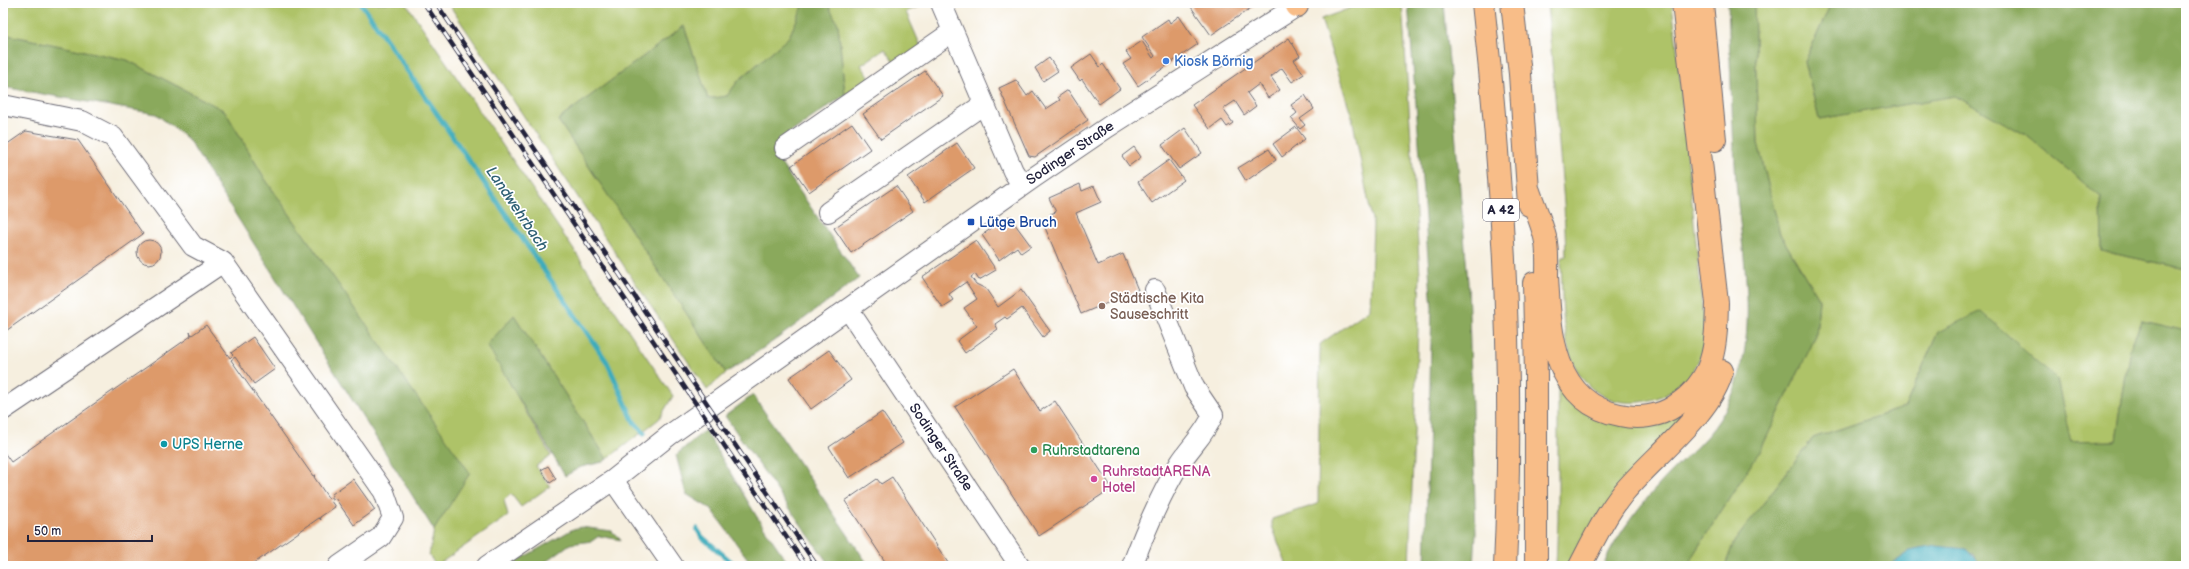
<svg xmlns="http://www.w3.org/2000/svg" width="2189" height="569" font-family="'Balsamiq Sans',sans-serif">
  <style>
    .green { fill: #aec367; stroke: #687251 }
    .forest { fill: #8aa95c; stroke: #56664c }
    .water { fill: #3eacbb; stroke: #30677b }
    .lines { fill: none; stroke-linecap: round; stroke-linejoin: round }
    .stream { stroke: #3eacbb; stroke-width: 5 }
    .building { fill: #dd9a6b }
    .minor-casing { stroke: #6c6a74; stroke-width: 22 }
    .highway-casing { stroke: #6c6a74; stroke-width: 24 }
    .minor { stroke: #fff; stroke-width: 20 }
    .highway { stroke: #f8bd88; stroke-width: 22 }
    .rail-casing { stroke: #22223b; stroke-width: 4.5 }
    .rail { stroke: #fff; stroke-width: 3; stroke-dasharray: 9; stroke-linecap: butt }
    .shop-dot { fill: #3f7fe0; stroke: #fff; stroke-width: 1.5 }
    .transit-dot { fill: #1a4fb4; stroke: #fff; stroke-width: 1.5 }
    .education-dot { fill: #8d6e63; stroke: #fff; stroke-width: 1.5 }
    .culture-dot { fill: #0f9aa8; stroke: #fff; stroke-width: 1.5 }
    .leisure-dot { fill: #2e9e5b; stroke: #fff; stroke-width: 1.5 }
    .hotel-dot { fill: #d1479c; stroke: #fff; stroke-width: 1.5 }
    .labels { text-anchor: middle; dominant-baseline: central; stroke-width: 3.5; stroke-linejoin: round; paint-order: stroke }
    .shield { fill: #fff; stroke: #646476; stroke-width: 1 }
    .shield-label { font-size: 13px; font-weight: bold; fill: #22223b }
    .shop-label { font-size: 14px; fill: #366cbe; stroke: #fff; text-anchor: start }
    .street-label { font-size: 14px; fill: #22223b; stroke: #fff }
    .transit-label { font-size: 14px; fill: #164399; stroke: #fff; text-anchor: start }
    .education-label { font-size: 14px; fill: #785e54; stroke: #fff; text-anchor: start }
    .culture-label { font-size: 14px; fill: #0d838f; stroke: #fff; text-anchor: start }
    .leisure-label { font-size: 14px; fill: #27864d; stroke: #fff; text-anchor: start }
    .hotel-label { font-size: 14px; fill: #b23c85; stroke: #fff; text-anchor: start }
    .water-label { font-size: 15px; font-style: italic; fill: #2f6075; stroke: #fff }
  </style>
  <rect width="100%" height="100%" fill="#fff"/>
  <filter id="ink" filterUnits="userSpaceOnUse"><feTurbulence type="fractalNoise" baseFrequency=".025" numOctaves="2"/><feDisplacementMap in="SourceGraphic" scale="8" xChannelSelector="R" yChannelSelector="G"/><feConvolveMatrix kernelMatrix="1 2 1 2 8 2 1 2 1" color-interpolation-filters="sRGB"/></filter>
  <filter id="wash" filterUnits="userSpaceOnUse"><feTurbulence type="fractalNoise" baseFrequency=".012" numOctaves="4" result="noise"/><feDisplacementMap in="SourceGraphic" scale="16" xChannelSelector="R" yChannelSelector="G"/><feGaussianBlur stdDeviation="0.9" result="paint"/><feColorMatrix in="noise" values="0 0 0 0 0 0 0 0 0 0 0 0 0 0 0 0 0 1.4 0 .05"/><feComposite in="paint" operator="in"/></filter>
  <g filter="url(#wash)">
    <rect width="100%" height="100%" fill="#f6efdf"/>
    <path class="green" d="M3 3H406L673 396 659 419 607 459 514 315 488 345 551 456 536 466 550 486 521 507 511 494 504 500 508 516 436 566 429 555 434 530 469 473 265 179 225 111 127 60 3 34Z
      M448 3H810L804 4 789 37 738 81 727 96 708 99 684 26 558 120 726 373 707 390Z
      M827 3H927L906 12 922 49 897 66 885 49 861 65 870 78 845 95 838 24Z
      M1364 3H1402L1420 275 1409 566H1287L1272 526V519L1318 504 1320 344 1370 309 1373 225 1352 117 1321 19Z
      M1547 3H1672C1681 76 1686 149 1694 222 1697 250 1700 278 1702 306 1703 319 1705 334 1703 347 1691 404 1609 425 1578 372 1559 339 1563 295 1561 258L1566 256 1564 203Z
      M1754 3H1831L1805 62 1819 119 1955 95 2026 135 2101 197 2102 251 2186 269V331L2142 321 2130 348 2116 441 2070 442 2057 380 1938 332 1905 407 1813 438 1734 542 1725 566H1690L1693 555 1761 449 1816 336 1819 300 1780 234 1758 143Z
      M1558 378 1601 416 1693 402 1574 566H1556L1558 519Z"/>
    <path class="forest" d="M827 3 838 24 845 95 777 142 780 147 773 152 859 278 778 338 726 373 558 120 684 26 708 99 727 96 738 81 789 37 804 4Z
      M1408 3H1444L1468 282 1476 533 1474 566H1425L1432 308Z
      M1728 3H1754L1758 143 1780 234 1819 300 1816 336 1761 449 1693 555 1690 566H1603C1618 531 1645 499 1671 472 1691 452 1712 435 1725 410 1764 339 1741 257 1736 181 1732 122 1730 62 1728 3Z
      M1831 3H2186V269L2102 251 2101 197 2026 135 1955 96 1819 119 1805 62Z
      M3 34 127 60 225 111 265 179 470 473 434 530 188 139 156 114 3 87Z
      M1981 311 2057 380 2071 442 2116 441 2130 348 2142 321 2186 331V566H1978L1973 554 1910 551 1888 566H1725L1734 542 1813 438 1905 407 1938 332Z
      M514 315 607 459 603 462 581 467 565 476 487 345Z
      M753 395 869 566H830L725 416Z
      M705 430 757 517 790 566H748L750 562 711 509 686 494 676 455Z
      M581 527 612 531 621 540 599 536 592 541 570 544 540 566H508L573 529Z"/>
    <path class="water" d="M1936 546 1966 549 1977 561 1978 566H1888L1910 551Z"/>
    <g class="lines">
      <path class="stream" d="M361 3 607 362 634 422 644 433
        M697 529 702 537 736 566"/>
    </g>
    <g id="blocks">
      <path class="building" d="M1196 3H1252L1254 6 1211 35 1191 7Z
        M1179 16 1198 44 1138 86 1123 64 1131 59 1126 52 1142 41 1153 58 1155 56 1142 37 1168 19 1170 23Z
        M1289 38 1300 56 1294 60 1304 74 1292 82 1282 68 1271 77 1280 90 1268 98 1259 84 1247 93 1256 106 1244 115 1235 101 1223 109 1233 123 1227 127 1222 120 1210 129 1192 105Z
        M1091 54 1100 67 1103 64 1120 89 1099 104 1082 79 1080 81 1071 68Z
        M1049 58 1058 71 1043 81 1035 68Z
        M925 71 943 96 881 139 863 114Z
        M1016 80 1027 96 1033 91 1046 109 1060 100 1058 97 1068 90 1088 120 1035 157 1029 156 999 88Z
        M1305 95 1314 109 1300 119 1305 125 1300 129 1291 118 1297 113 1291 105Z
        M852 123 870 149 809 192 791 166Z
        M1296 127 1305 139 1282 157 1273 144Z
        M1185 128 1202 153 1179 169 1162 145Z
        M26 131 78 140 143 234 3 333V147Z
        M957 143 974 168 925 202 908 177Z
        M1134 147 1141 157 1129 166 1122 156Z
        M1269 149 1276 160 1246 181 1238 168Z
        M1169 160 1184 180 1152 203 1138 182Z
        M1080 184 1082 191 1094 186 1101 202 1076 213 1098 265 1123 254 1138 290 1081 314 1044 225 1053 222 1050 214 1056 212 1049 198Z
        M896 186 913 211 851 253 834 228Z
        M1009 216 1031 246 1021 253 1017 247 999 260 982 235Z
        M976 240 996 270 979 280 975 274 971 277 976 284 986 289 998 307 1021 290 1050 331 1043 337 1022 308 1007 319 1005 317 995 324 998 329 965 353 957 341 977 326 964 308 977 299 966 282 949 294 953 300 942 307 922 277Z
        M137 252a12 12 0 1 1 24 0a12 12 0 1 1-24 0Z
        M206 325 230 358 233 355 231 353 253 337 275 369 254 384 235 357 231 360 313 476 316 475 314 477 329 499 333 496 332 494 353 479 375 510 354 525 335 498 331 501 335 507 320 517 321 520 319 518 250 566H3V451L11 462 191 336 190 332 192 335Z
        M829 350 851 380 811 409 789 378Z
        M1013 369 1040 411 1055 401 1112 488 1039 536 955 407Z
        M882 412 903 443 849 478 829 447Z
        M548 466 556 479 550 483 541 470Z
        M892 477 950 566H888L845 501 877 479 881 484Z"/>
    </g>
  </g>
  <g filter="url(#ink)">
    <use href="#blocks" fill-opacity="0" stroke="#6c6a74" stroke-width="1"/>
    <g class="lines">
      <defs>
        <path id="minor" d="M941 3 1013 171 1022 185
          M3 105 82 121 113 137 193 246 223 262
          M785 148 952 32
          M828 212 984 104
          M848 309 1020 566
          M3 410 223 262 384 492 393 518 381 537 339 566
          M613 480 673 566
          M487 566 613 480 671 434 1033 178 1108 127 1297 6
          M1132 566C1145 531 1160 495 1180 463 1191 446 1205 434 1213 415L1194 387 1155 290"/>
        <path id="highway" d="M1297 3V6
          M1483 3C1504 190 1514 378 1505 566
          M1512 3 1520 74 1529 205
          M1702 3 1715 140
          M1529 191C1534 206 1541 221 1545 237 1548 249 1547 264 1547 276 1550 332 1553 403 1620 415 1638 419 1659 417 1675 406 1715 380 1716 347 1717 303L1683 3
          M1534 283 1536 374V566
          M1580 566C1593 541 1606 514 1624 492 1651 459 1713 412 1722 371"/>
      </defs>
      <use href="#minor" class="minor-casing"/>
      <use href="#highway" class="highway-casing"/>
      <use href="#minor" class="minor"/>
      <use href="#highway" class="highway"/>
      <defs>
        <path id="rail" d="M424 3 806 566
          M436 3 817 566"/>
      </defs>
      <use href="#rail" class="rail-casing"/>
      <use href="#rail" class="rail"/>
    </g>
  </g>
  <circle class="shop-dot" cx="1166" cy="61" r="4"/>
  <rect class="transit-dot" x="967" y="218" width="8" height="8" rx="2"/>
  <circle class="education-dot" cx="1102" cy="306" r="4"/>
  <circle class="culture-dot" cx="164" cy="444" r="4"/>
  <circle class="leisure-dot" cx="1034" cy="450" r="4"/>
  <circle class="hotel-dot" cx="1094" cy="479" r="4"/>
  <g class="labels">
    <rect class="shield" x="1483" y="199" width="36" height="22" rx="3"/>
    <g class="shield-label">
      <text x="1501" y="210">A 42</text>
    </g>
    <g class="shop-label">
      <text x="1174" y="61">Kiosk Börnig</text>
    </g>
    <g class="street-label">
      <text transform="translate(1070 153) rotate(-34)">Sodinger Straße</text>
      <text transform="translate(941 447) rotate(56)">Sodinger Straße</text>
    </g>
    <g class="transit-label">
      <text x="979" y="222">Lütge Bruch</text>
    </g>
    <g class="education-label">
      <text x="1110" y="298">Städtische Kita<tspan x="1110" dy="16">Sauseschritt</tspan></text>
    </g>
    <g class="culture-label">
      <text x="172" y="444">UPS Herne</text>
    </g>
    <g class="leisure-label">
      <text x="1042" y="450">Ruhrstadtarena</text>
    </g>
    <g class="hotel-label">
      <text x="1102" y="471">RuhrstadtARENA<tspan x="1102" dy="16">Hotel</tspan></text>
    </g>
    <g class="water-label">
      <text transform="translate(517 209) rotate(56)">Landwehrbach</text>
    </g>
  </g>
  <rect width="2189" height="569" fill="none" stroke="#fff" stroke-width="16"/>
  <path d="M28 535v6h124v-6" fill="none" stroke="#22223b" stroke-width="2"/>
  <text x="34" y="535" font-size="12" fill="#22223b" stroke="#ffffff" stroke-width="3" paint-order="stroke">50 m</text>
</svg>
